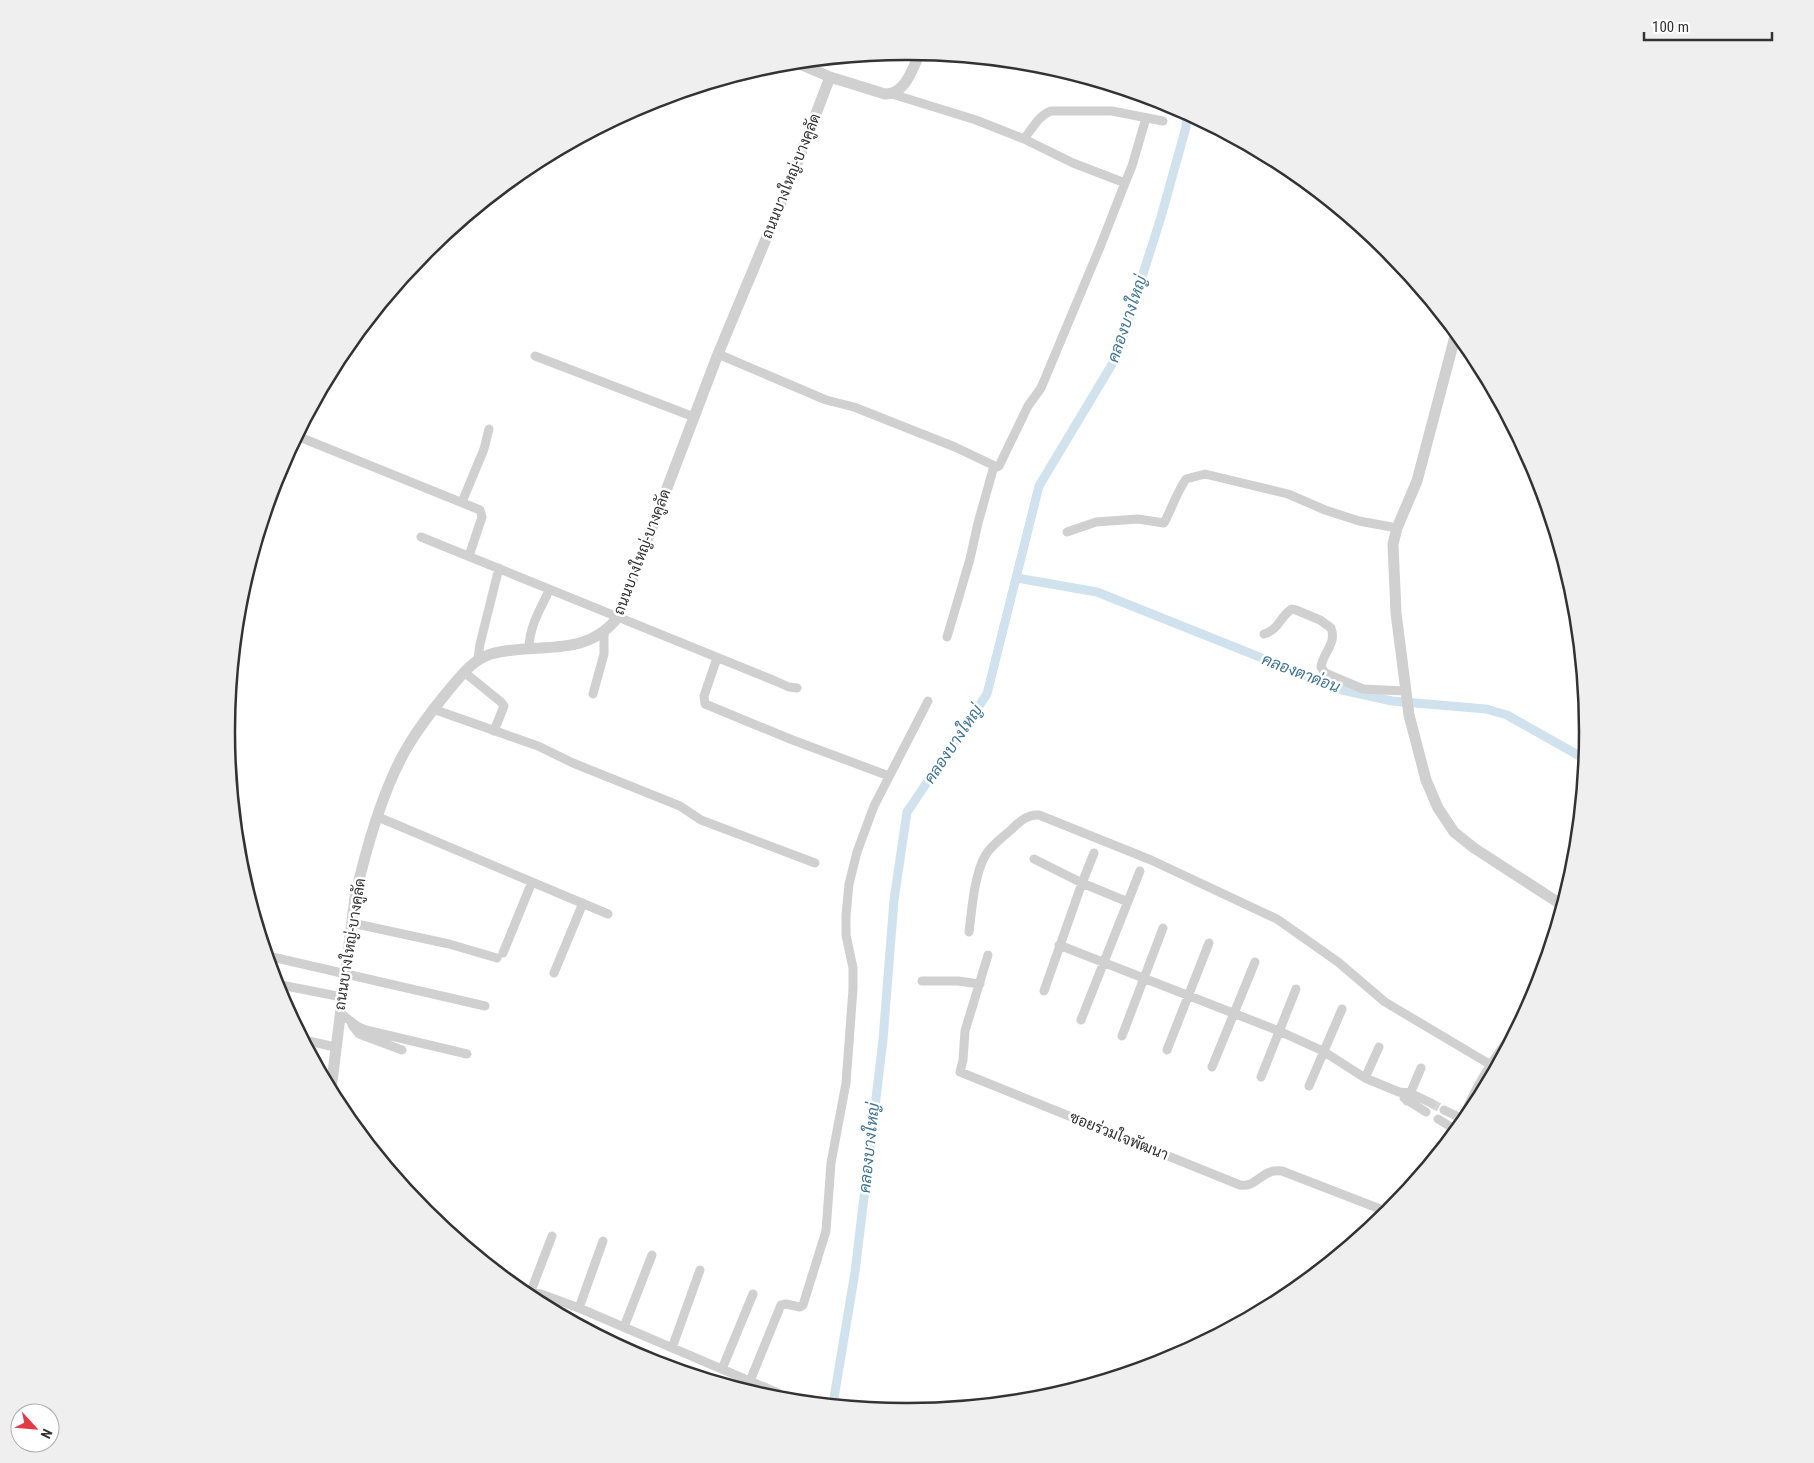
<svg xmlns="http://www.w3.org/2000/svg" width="1814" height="1463" font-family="'Roboto Condensed',Sarabun,sans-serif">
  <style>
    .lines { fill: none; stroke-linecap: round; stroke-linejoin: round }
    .canal { stroke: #cfe2ee; stroke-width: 9 }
    .minor-tunnel { stroke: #d6d6d6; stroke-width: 9; stroke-dasharray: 9 4.5; stroke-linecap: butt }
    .minor { stroke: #d0d0d0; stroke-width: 9 }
    .tertiary { stroke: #d0d0d0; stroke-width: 11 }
    .labels { text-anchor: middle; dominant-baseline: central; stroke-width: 5; stroke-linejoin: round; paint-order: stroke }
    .street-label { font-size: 15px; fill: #333; stroke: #fff }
    .water-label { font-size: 16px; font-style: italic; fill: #3f7597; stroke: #fff }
    .rim { fill: none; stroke: #333; stroke-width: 2.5 }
  </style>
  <rect width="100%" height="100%" fill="#fff"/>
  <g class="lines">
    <path class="canal" d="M1017 578 1097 592 1342 690 1392 701 1486 709 1507 715 1585 759
      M833 1404 855 1272 883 1040 894 900 907 812 987 694 1039 486 1117 356 1161 217 1186 127 1187 114"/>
    <path class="minor-tunnel" d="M1431 1103 1444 1110"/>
    <path class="minor" d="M892 94 976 120 1024 139 1073 163 1125 183 1132 166 1146 118
      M1024 139C1032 129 1039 115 1051 111H1112L1163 121
      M1453 340 1466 346
      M718 354 826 400 854 407 955 447 997 467 999 466 1028 406 1041 388 1100 247 1125 183
      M535 356 694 417
      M297 436 480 510 482 517 469 556
      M462 502 484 449 489 429
      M1067 532 1096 522 1138 519 1164 523C1172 508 1177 492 1186 479L1205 474 1288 494 1325 510 1359 521 1397 528
      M421 537 773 680 789 687 797 688
      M1264 634C1279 630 1280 616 1292 609L1296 610 1320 620 1331 628C1337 644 1323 652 1321 667L1325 673 1363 689 1405 691
      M947 637 970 559 978 523 994 466
      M529 649C529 629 538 613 547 595
      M717 658 704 696 705 704 790 739 889 776
      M478 659 480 644 499 568
      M464 672 501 702 504 706 494 731
      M593 694 604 654V633
      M433 709 538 746 573 763 680 806 701 820 815 863
      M378 817 608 914
      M1034 859 1082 883 1128 902
      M352 923 449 944 497 958
      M969 932C972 909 974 876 985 856 991 845 1003 837 1012 829 1020 821 1028 814 1039 815L1151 860 1277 919 1338 962 1385 1002 1491 1065
      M1059 945 1279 1031 1323 1051 1365 1078 1399 1092 1410 1093 1431 1103
      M503 953 532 882
      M988 955 965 1031 963 1060 960 1072 1240 1185C1257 1188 1262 1168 1282 1171L1388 1212
      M268 956 485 1006
      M554 973 583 903
      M922 981H958L980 984
      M276 984 342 997
      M1044 991 1082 883 1094 853
      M340 1013 357 1026 366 1030 467 1054
      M1081 1020 1140 871
      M352 1025 359 1034 402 1050
      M1122 1036 1163 928
      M304 1040 335 1047
      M1167 1050 1209 943
      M1212 1067 1255 962
      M1261 1077 1296 989
      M1365 1078 1379 1047
      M1309 1086 1342 1009
      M1404 1098 1426 1112
      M1407 1101 1421 1068
      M1444 1110 1463 1119
      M1438 1119 1456 1130
      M517 1287 541 1294 579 1308 778 1393 781 1399
      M531 1291 552 1236
      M579 1308 603 1241
      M624 1327 652 1255
      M672 1348 700 1270
      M722 1369 753 1294
      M750 1381 781 1305 786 1304 800 1307 803 1305 826 1231 831 1163 846 1083 853 989V968L846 935V915L849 884 857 852 874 806 928 701"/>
    <path class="tertiary" d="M795 62 830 77
      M1456 333 1417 481 1397 528 1393 544 1396 613 1409 715 1426 780 1438 808 1454 832 1474 848 1562 905
      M331 1089 355 897C366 849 383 788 408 746 420 726 434 708 448 691 461 676 472 660 491 654 536 641 585 660 618 617L718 354 793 174 830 77 885 94C906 94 912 69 920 53
      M1462 1123C1474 1092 1490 1065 1510 1039"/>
  </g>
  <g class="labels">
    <g class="street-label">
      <text transform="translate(791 176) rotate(-68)">ถนนบางใหญ่-บางคูลัด</text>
      <text transform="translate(642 552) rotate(-69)">ถนนบางใหญ่-บางคูลัด</text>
      <text transform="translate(350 944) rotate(-81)">ถนนบางใหญ่-บางคูลัด</text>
      <text transform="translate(1119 1136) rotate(22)">ซอยร่วมใจพัฒนา</text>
    </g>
    <g class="water-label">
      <text transform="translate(1127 319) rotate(-71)">คลองบางใหญ่</text>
      <text transform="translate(1301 673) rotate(21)">คลองตาด่อน</text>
      <text transform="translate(953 744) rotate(-56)">คลองบางใหญ่</text>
      <text transform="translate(869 1148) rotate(-84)">คลองบางใหญ่</text>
    </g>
  </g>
  <path d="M0 0H1814V1463H0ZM906 60H908A671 671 0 0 1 1579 731V732A671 671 0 0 1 908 1403H906A671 671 0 0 1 235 732V731A671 671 0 0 1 906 60Z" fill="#efefef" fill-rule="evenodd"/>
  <path class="rim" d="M906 60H908A671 671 0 0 1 1579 731V732A671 671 0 0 1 908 1403H906A671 671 0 0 1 235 732V731A671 671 0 0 1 906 60Z"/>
  <g transform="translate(35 1428) rotate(116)"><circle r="24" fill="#ffffff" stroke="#adadad"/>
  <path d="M0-4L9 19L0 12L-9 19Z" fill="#e63946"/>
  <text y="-8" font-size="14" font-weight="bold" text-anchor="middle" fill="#333333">N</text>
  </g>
  <path d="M1644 32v8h128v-8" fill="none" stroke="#333333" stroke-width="2.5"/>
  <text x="1652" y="32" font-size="15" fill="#333333" stroke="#ffffff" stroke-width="4" paint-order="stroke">100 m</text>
</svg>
